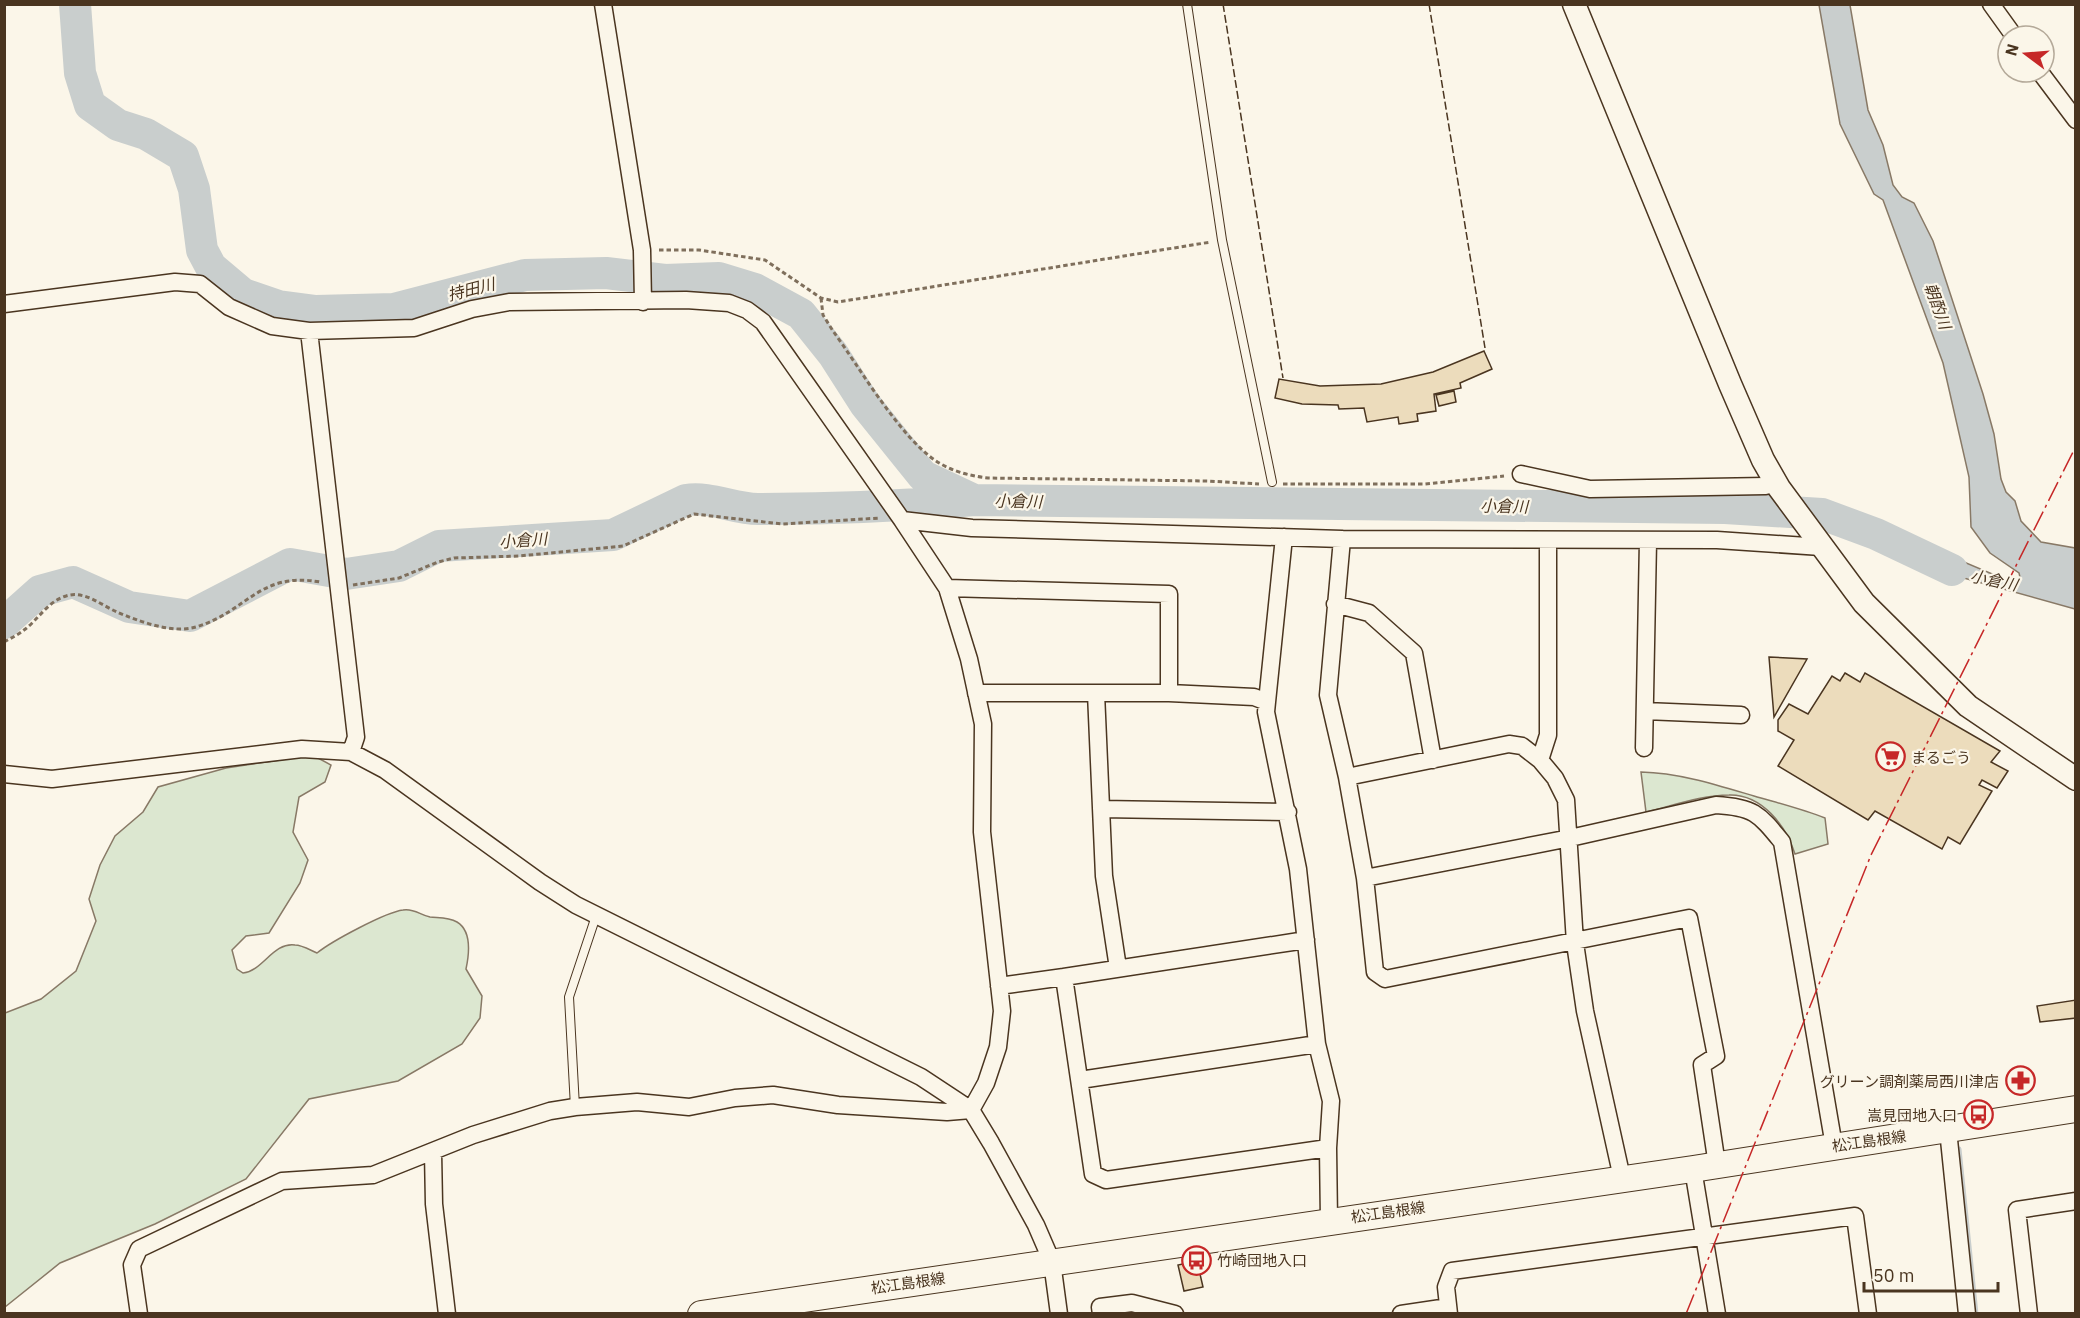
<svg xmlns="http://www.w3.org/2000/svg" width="2080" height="1318" font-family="'IBM Plex Sans','Noto Sans JP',sans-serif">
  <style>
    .green { fill: #dce7d0; stroke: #887966; stroke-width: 1.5 }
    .water { fill: #c9cecd; stroke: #887966; stroke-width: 1.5 }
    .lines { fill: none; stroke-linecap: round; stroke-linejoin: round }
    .stream { stroke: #c9cecd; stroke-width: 5 }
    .river { stroke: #c9cecd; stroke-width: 32 }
    .building { fill: #ecdcbc; stroke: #4a3520; stroke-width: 1.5 }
    .lane-casing { stroke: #4a3520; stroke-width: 10 }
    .street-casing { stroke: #4a3520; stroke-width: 19 }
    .secondary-casing { stroke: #4a3520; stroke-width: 25 }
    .primary-casing { stroke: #4a3520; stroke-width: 28 }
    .path { stroke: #7f6f5c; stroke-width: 3; stroke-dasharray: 4.5 3; stroke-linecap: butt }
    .lane { stroke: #fbf6e9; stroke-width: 8 }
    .street { stroke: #fbf6e9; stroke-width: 16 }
    .secondary { stroke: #fbf6e9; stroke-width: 22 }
    .primary { stroke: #fbf6e9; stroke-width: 26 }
    .fence { stroke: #4a3520; stroke-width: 1.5; stroke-dasharray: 8 3; stroke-linecap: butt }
    .power { stroke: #c62828; stroke-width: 1.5; stroke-dasharray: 21 4.5 3 4.5; stroke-linecap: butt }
    .labels { text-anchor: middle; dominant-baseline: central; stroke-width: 4.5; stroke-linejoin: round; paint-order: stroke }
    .poi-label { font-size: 15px; fill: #4a3520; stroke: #fbf6e9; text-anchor: start }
    .street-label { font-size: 15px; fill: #4a3520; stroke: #fbf6e9 }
    .water-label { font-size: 16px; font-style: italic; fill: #4a3520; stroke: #fbf6e9 }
  </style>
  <rect width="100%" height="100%" fill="#fbf6e9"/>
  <path class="green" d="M307 756 318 758 331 765 325 782 299 797 293 832 308 860 300 883 269 933 246 936 232 950 237 969 243 973C263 971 273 942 295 945 302 945 310 950 317 953 332 941 386 912 403 910 414 908 420 915 430 917 439 918 448 917 457 922 472 931 469 955 466 969L482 996 480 1018 462 1044 398 1081 309 1099 246 1179 155 1224 60 1263 5 1307V1013L41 999 76 971 96 921 89 899 100 865 115 836 143 812 158 787 226 768Z
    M1641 772C1680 773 1717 785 1754 796 1778 803 1802 809 1825 818L1828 844 1795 854C1786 826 1762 794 1729 795 1702 795 1672 806 1646 812Z"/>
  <path class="water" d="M1819 5H1850L1868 110 1883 145 1893 185 1902 197 1914 203 1933 241 1983 394 1994 434 2001 479 2006 492 2015 501 2021 521 2041 542 2075 548V609L1953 575 1924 563 1904 544 1941 561 1955 565 1964 562 2004 579 2018 580 2020 577 2019 573 1990 553 1971 527 1969 477 1943 363 1883 200 1874 194 1840 124Z"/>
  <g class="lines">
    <path class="stream" d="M1959 1149 1976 1314"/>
    <path class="river" d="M75 4 80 73 90 105 118 125 146 134 183 156 194 189 202 250 211 267 243 294 278 306 316 311 394 309 525 275 606 273 665 280 719 278 755 289 801 314 833 354 865 404 923 476 974 500
      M4 623 40 591 73 582 129 607 190 616 290 564 346 574 399 566 439 546 613 535 686 500C710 496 734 509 758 509 831 509 903 506 975 500L1725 508 1822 514 1876 534 1952 570"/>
  </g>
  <path class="building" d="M1484 351 1492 369 1460 383 1461 388 1434 394 1436 411 1417 414 1418 421 1399 424 1398 417 1367 422 1364 408 1339 409 1338 405 1302 404 1275 398 1279 379 1320 386 1381 384 1433 372Z
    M1454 391 1456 402 1439 406 1436 395Z
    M1769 657 1807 659 1774 717Z
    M1845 673 1860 682 1865 673 2000 751 1991 762 2008 771 1997 788 1982 780 1979 785 1992 791 1960 844 1948 837 1942 849 1875 811 1868 820 1778 766 1794 740 1778 731V720L1789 704 1808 714 1832 676 1840 681Z
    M2076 1000V1018L2040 1022 2037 1006Z
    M1197 1261 1203 1287 1184 1291 1178 1265Z"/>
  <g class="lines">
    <defs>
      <path id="lane" d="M1187 4 1222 240 1272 482
        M575 1107 569 997 596 916"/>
      <path id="street" d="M603 4 642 250 643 302
        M1991 4 2014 36
        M2040 72 2076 120
        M4 304 175 282 200 284 229 307 272 326 309 331 414 328 472 309 509 302 686 300 729 303 747 310 763 322 902 520 947 588 969 659 983 724 982 832 1002 1011 998 1047 986 1083 971 1110
        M309 331 356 737 351 752
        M1521 474 1590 489 1766 486
        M902 520 972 528 1342 539 1717 540 1821 547
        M1342 539 1328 695 1347 777 1365 878 1375 972 1385 979 1689 918 1716 1056 1702 1065 1717 1165
        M947 588 1169 594V693H976
        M1335 604 1369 613 1414 653 1433 760
        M1096 693 1104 876 1118 968
        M1169 693 1254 697 1267 702 1284 537
        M1267 702 1266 712 1298 869 1317 1044 1331 1101 1328 1148 1329 1221
        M1645 711 1741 715
        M1644 748 1648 541
        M1540 760 1548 735V541
        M4 774 52 779 302 749 351 752 385 770 540 882 576 905 921 1077 971 1110 991 1143 1036 1225 1052 1262 1059 1314
        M1347 777 1509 744 1522 746 1540 760 1555 778 1566 800 1575 943 1585 1011 1622 1178
        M1101 809 1288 812
        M1365 878 1570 838 1716 805C1754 807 1759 814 1782 842L1834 1146
        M1064 977 1306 940
        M999 986 1064 977 1093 1174 1106 1180 1328 1148
        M1080 1080 1317 1044
        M1948 1130 1967 1314
        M433 1152 434 1204 447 1314
        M1693 1169 1717 1314
        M139 1314 132 1265 139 1249 282 1181 373 1175 473 1135 550 1111 575 1107 637 1102 689 1107 735 1098 773 1095 838 1105 947 1112 971 1110
        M1101 1314 1100 1307 1132 1303 1175 1314
        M1401 1314 1448 1307
        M1449 1314 1446 1287 1452 1271 1855 1216 1868 1314
        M2029 1314 2017 1210 2076 1201"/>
      <path id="secondary" d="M1574 4 1730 384 1763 460 1779 488 1864 603 1968 706 2076 779"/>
      <path id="primary" d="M701 1314 1693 1169 2076 1109"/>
    </defs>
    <use href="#lane" class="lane-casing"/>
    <use href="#street" class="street-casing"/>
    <use href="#secondary" class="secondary-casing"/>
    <use href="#primary" class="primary-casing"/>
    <path class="path" d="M659 250H699L765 260 821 298 838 302 1211 242
      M821 298 823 315 833 331C860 368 899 436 936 461 951 471 970 476 988 478L1208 481 1259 484
      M1283 484H1425L1504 476
      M353 585 399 578 438 562 454 558 519 556 623 546 694 514 782 524 880 518
      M4 642C11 638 18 635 24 630 38 620 48 601 66 596 84 590 101 605 117 612 138 621 172 634 196 627 247 612 259 571 320 582"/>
    <use href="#lane" class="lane"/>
    <use href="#street" class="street"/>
    <use href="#secondary" class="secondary"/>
    <use href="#primary" class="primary"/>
    <path class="fence" d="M1223 4 1283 378
      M1429 4 1485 348"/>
    <path class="power" d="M1686 1314 1871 855 2076 446"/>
  </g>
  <defs>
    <symbol id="supermarket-ring" viewBox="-11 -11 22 22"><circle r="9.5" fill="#fbf6e9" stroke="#c62828" stroke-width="1.5"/><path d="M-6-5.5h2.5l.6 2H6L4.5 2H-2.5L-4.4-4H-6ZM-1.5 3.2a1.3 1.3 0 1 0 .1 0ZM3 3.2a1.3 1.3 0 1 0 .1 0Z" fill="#c62828"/></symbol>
    <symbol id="pharmacy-ring" viewBox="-11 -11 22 22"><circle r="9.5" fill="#fbf6e9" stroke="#c62828" stroke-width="1.5"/><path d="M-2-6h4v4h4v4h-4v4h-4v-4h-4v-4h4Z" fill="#c62828"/></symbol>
    <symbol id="bus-ring" viewBox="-11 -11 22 22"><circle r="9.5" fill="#fbf6e9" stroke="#c62828" stroke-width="1.5"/><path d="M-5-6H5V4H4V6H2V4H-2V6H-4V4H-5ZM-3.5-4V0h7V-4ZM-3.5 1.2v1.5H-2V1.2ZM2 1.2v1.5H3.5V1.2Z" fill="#c62828"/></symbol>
  </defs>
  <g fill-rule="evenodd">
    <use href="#supermarket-ring" x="1874" y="740" width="33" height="33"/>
    <use href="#pharmacy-ring" x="2004" y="1064" width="33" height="33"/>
    <use href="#bus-ring" x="1962" y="1098" width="33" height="33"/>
    <use href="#bus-ring" x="1180" y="1244" width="33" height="33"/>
  </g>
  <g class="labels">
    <g class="poi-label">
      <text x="1911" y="757">まるごう</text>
      <text x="1999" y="1081" text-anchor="end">グリーン調剤薬局西川津店</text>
      <text x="1957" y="1115" text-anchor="end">嵩見団地入口</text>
      <text x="1217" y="1260">竹崎団地入口</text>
    </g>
    <g class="street-label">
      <text transform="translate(1869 1141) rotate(-8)">松江島根線</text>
      <text transform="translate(1388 1212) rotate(-8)">松江島根線</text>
      <text transform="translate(908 1283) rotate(-8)">松江島根線</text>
    </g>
    <g class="water-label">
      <text transform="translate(471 289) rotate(-14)">持田川</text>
      <text transform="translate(1938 306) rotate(70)">朝酌川</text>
      <text transform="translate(1018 501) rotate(1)">小倉川</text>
      <text transform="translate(1504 506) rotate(1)">小倉川</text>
      <text transform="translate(523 540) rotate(-4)">小倉川</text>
      <text transform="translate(1994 580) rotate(12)">小倉川</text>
    </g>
  </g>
  <rect width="2080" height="1318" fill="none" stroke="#4a3520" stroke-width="12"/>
  <g transform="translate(2026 54) rotate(286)"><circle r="28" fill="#fbf6e9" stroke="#b4a999" stroke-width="1.5"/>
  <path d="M0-4.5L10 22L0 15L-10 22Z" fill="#c62828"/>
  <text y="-9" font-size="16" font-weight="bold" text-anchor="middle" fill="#4a3520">N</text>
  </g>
  <path d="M1864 1282v9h134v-9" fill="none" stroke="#4a3520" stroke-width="3"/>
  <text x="1873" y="1282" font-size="18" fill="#4a3520" stroke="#fbf6e9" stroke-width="4.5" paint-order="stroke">50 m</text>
</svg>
